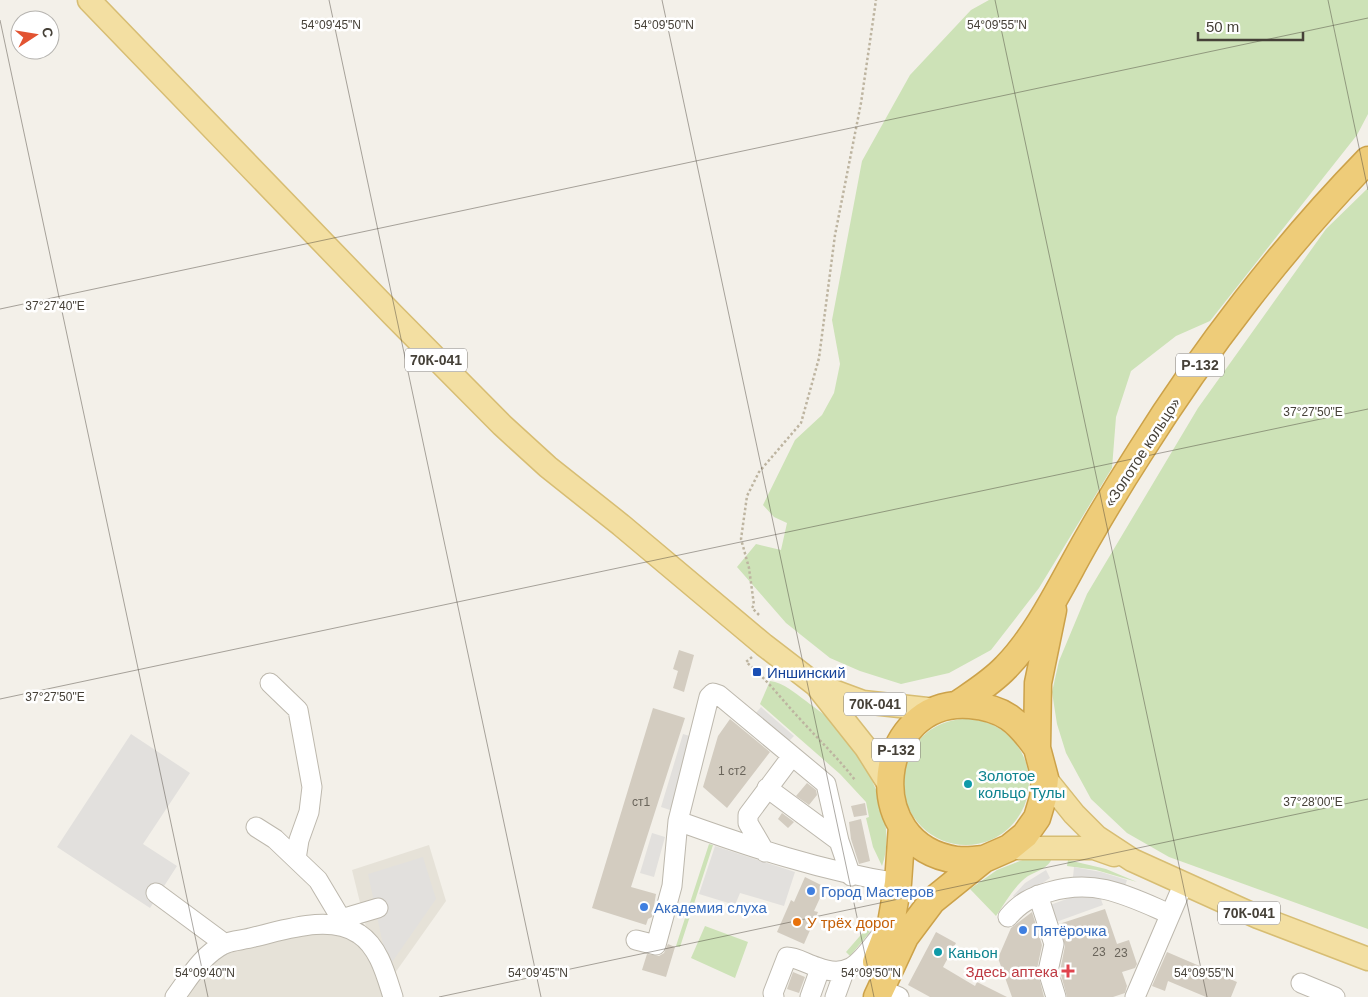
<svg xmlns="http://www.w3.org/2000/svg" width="1368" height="997" font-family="Helvetica,sans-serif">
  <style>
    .residential { fill: #e6e2d8 }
    .green { fill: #cde2b7 }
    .parking { fill: #e2e0dd }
    .building { fill: #d3ccc0 }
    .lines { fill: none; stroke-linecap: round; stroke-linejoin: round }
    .minor-casing { stroke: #bdb8ad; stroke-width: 21 }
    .major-casing { stroke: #d7bd73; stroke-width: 25 }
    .highway-casing { stroke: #cca24a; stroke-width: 29 }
    .path { stroke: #bdb4a0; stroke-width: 2.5; stroke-dasharray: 2.5 2.5; stroke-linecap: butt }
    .minor { stroke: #fff; stroke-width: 19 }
    .major { stroke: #f3dfa2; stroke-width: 22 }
    .highway { stroke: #eecc79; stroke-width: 26 }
    .ticks { fill: none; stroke: #464138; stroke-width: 1; stroke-opacity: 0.45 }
    .transit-dot { fill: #1a4fb4; stroke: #fff; stroke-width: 2 }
    .culture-dot { fill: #0f9aa8; stroke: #fff; stroke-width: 2 }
    .shop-dot { fill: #3f7fe0; stroke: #fff; stroke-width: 2 }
    .food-dot { fill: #e8710a; stroke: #fff; stroke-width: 2 }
    .health-dot { fill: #e0444e; stroke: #fff; stroke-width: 2 }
    .labels { text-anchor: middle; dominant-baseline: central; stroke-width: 5; stroke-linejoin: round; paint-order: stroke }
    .number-label { font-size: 12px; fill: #69645a }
    .shield { fill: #fff; stroke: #7e7a74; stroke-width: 1 }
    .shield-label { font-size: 14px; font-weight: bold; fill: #464138 }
    .street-label { font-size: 15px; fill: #464138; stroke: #fff }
    .transit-label { font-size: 15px; fill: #164399; stroke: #fff; text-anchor: start }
    .culture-label { font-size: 15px; fill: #0d838f; stroke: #fff; text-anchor: start }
    .shop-label { font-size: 15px; fill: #366cbe; stroke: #fff; text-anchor: start }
    .food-label { font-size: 15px; fill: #c56008; stroke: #fff; text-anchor: start }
    .health-label { font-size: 15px; fill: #be3a42; stroke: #fff; text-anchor: end }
    .ticks-label { font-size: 12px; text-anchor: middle; fill: #464138; stroke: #fff; stroke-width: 5; stroke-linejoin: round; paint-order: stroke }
  </style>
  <rect width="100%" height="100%" fill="#f3f0e9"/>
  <path class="residential" d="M429 845 446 901 390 980 387 997H188L209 964 220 953 311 931 342 933 366 927 352 870Z"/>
  <path class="green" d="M989 0H1368V114L1357 135 1210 321 1176 336 1131 371 1116 417 1112 468 1039 588 991 650 949 673 901 684 860 671 830 658 786 623 737 567 756 544 781 550 787 523 774 517 763 505 795 440 822 415 834 393 840 364 832 320 862 161 910 75 971 10Z
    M1368 188V929L1169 857 1127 833 1091 799 1066 753 1057 724 1052 692 1059 661 1087 594 1198 408 1326 229Z
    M770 681C784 683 795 693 806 701 815 708 826 715 833 723 865 757 899 818 882 866L873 847 866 818 869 817 866 802 840 774 760 704Z
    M903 782a63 63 0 1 1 126 0a63 63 0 1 1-126 0Z
    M709 844 713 845 680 947 676 946Z
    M1030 857 1052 858C1049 868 1037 871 1028 876 1014 886 1006 902 996 916L970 889 997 870Z
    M1068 860 1106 869 1137 882 1096 870 1067 866Z
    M705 926 748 942 735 978 691 958Z
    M866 929 870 932 850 956 846 952Z"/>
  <path class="parking" d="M761 707 794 736 788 742 756 713Z
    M131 734 190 773 143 844 177 866 150 908 57 847Z
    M683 734 696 738 673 811 661 807Z
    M652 833 665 837 654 877 640 873Z
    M715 846 795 872 784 906 740 893 735 905 699 894Z
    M423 857 436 899 388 968 368 874Z
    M1074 867 1101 872 1127 880 1124 889 1094 880 1073 877Z
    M1046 870 1050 878 1034 889 1019 902 1013 896 1025 883Z
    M1097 888 1103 905 1056 922 1050 905Z"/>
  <path class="building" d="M679 650 694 655 684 692 673 688 678 671 673 669Z
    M653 708 685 718 631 887 656 894 652 917 648 919 646 925 592 908Z
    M730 719 770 752 727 808 703 787 718 736Z
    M807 783 816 790 817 795 809 805 796 796Z
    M865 803 867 815 854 817 851 806Z
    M782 813 794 822 788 828 778 819Z
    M861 819 870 861 859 864 851 839 849 822Z
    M805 877 825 887 814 911 818 912 804 944 777 932 791 900 794 902Z
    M1105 909 1117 944 1129 940 1137 964 1135 968 1122 972 1127 986 1125 993 1113 997H1067L1060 971 1065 946 1059 924Z
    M1032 912 1042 945 1037 969 1044 997H1012L998 958 1011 928Z
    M936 932 956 943 943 967 975 986 977 982 1007 997H930L908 985Z
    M668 944 675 947 666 977 642 970 647 954 659 956 664 953Z
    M1167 952 1237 982 1231 997H1206L1168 981 1165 991 1152 986Z
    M793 972 805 977 799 993 787 989Z"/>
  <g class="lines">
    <defs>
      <path id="minor" d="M270 683 298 710 312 787 309 812 299 840 296 859
        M767 788 839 841
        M678 821C750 847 822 871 898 883
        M256 827 275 839 318 880 346 927
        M765 852 748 823V815L792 756
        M156 893 225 944
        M1038 895 1054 944 1048 971 1056 997
        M1008 917C1020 903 1031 897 1049 892 1096 878 1128 896 1170 914
        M341 919 378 908
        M636 940 656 945 672 886 678 821 709 697 713 693 719 695 826 784 839 841 851 876
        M1301 983 1335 997
        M880 989 899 997
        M175 997C189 978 202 955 224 944 233 940 245 940 254 937 285 930 330 914 359 934 379 947 386 975 393 997
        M774 997 773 993 787 957C796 957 807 964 817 967 852 981 862 958 882 934
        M810 997 820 969
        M835 997 844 972
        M1135 997 1183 885"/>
      <path id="major" d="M89 0 393 315 502 425 548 467 621 525 764 645 816 685 866 748 888 783
        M817 685 863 702 936 710
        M1045 778 1074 814 1097 837 1132 860 1258 917 1368 959
        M1009 848H1094L1114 855"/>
      <path id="highway" d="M958 704C974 693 992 682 1006 667 1039 634 1065 577 1089 536 1105 508 1122 480 1140 452 1204 350 1284 246 1368 160
        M984 859C975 860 966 861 957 860 857 846 876 697 970 705 1004 708 1018 721 1037 748
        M876 962 891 923 898 883 902 826
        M877 997 905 937 932 901 984 859 1009 848 1025 835 1037 818 1043 798 1045 778 1037 748 1038 683 1053 610"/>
    </defs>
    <use href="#minor" class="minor-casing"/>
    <use href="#major" class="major-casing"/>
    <use href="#highway" class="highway-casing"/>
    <path class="path" d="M759 615 752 608 754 605 749 568 741 539 747 496 759 472 801 423 819 358 835 235 861 103 876 0
      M752 657 746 662C767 679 782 700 800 719 819 740 838 758 855 780"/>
    <use href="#minor" class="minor"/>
    <use href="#major" class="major"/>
    <use href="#highway" class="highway"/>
  </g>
  <path class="ticks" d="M329 0 541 997M662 0 874 997M995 0 1207 997M1328 0 1368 190M0 20 208 997M0 309 1368 18M0 699 1368 409M439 997 1368 799"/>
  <rect class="transit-dot" x="752" y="667" width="10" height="10" rx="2.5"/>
  <g class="culture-dot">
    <circle cx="968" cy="784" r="5"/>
    <circle cx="938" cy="952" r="5"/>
  </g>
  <g class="shop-dot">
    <circle cx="811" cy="891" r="5"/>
    <circle cx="644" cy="907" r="5"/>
    <circle cx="1023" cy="930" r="5"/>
  </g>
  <circle class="food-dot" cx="797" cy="922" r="5"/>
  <path class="health-dot" d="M1065.5 963.5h5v5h5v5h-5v5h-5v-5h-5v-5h5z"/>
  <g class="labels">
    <g class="number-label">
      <text x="732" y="771">1 ст2</text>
      <text x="641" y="802">ст1</text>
      <text x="1099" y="952">23</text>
      <text x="1121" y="953">23</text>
    </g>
    <g class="shield">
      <rect x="405" y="348.5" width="62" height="23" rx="4"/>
      <rect x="1176" y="353.5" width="48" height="23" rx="4"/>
      <rect x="844" y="692.5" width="62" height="23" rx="4"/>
      <rect x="872" y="738.5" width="48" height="23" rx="4"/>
      <rect x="1218" y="901.5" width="62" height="23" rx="4"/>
    </g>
    <g class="shield-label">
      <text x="436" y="360">70К-041</text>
      <text x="1200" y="365">Р-132</text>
      <text x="875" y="704">70К-041</text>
      <text x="896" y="750">Р-132</text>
      <text x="1249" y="913">70К-041</text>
    </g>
    <g class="street-label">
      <text transform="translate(1142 452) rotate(-57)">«Золотое кольцо»</text>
    </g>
    <g class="transit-label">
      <text x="767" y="672">Иншинский</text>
    </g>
    <g class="culture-label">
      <text x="978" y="775">Золотое<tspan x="978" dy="17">кольцо Тулы</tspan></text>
      <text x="948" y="952">Каньон</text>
    </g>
    <g class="shop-label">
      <text x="821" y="891">Город Мастеров</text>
      <text x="654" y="907">Академия слуха</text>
      <text x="1033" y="930">Пятёрочка</text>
    </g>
    <g class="food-label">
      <text x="807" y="922">У трёх дорог</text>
    </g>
    <g class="health-label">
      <text x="1058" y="971">Здесь аптека</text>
    </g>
  </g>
  <g class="ticks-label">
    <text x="331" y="29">54°09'45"N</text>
    <text x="664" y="29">54°09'50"N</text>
    <text x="997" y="29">54°09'55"N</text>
    <text x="55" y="310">37°27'40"E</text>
    <text x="1313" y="416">37°27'50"E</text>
    <text x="55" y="701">37°27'50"E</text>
    <text x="1313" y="806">37°28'00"E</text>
    <text x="205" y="977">54°09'40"N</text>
    <text x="538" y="977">54°09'45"N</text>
    <text x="871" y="977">54°09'50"N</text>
    <text x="1204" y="977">54°09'55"N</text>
  </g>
  <g transform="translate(35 35) rotate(78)"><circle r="24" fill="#ffffff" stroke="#b5b3af"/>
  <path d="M0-4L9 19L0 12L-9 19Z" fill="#e25331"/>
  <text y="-8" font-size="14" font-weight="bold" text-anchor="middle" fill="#464138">С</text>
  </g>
  <path d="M1198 32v8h105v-8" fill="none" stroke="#464138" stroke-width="2.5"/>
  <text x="1206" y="32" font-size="15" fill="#464138" stroke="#ffffff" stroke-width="4" paint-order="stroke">50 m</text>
</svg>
